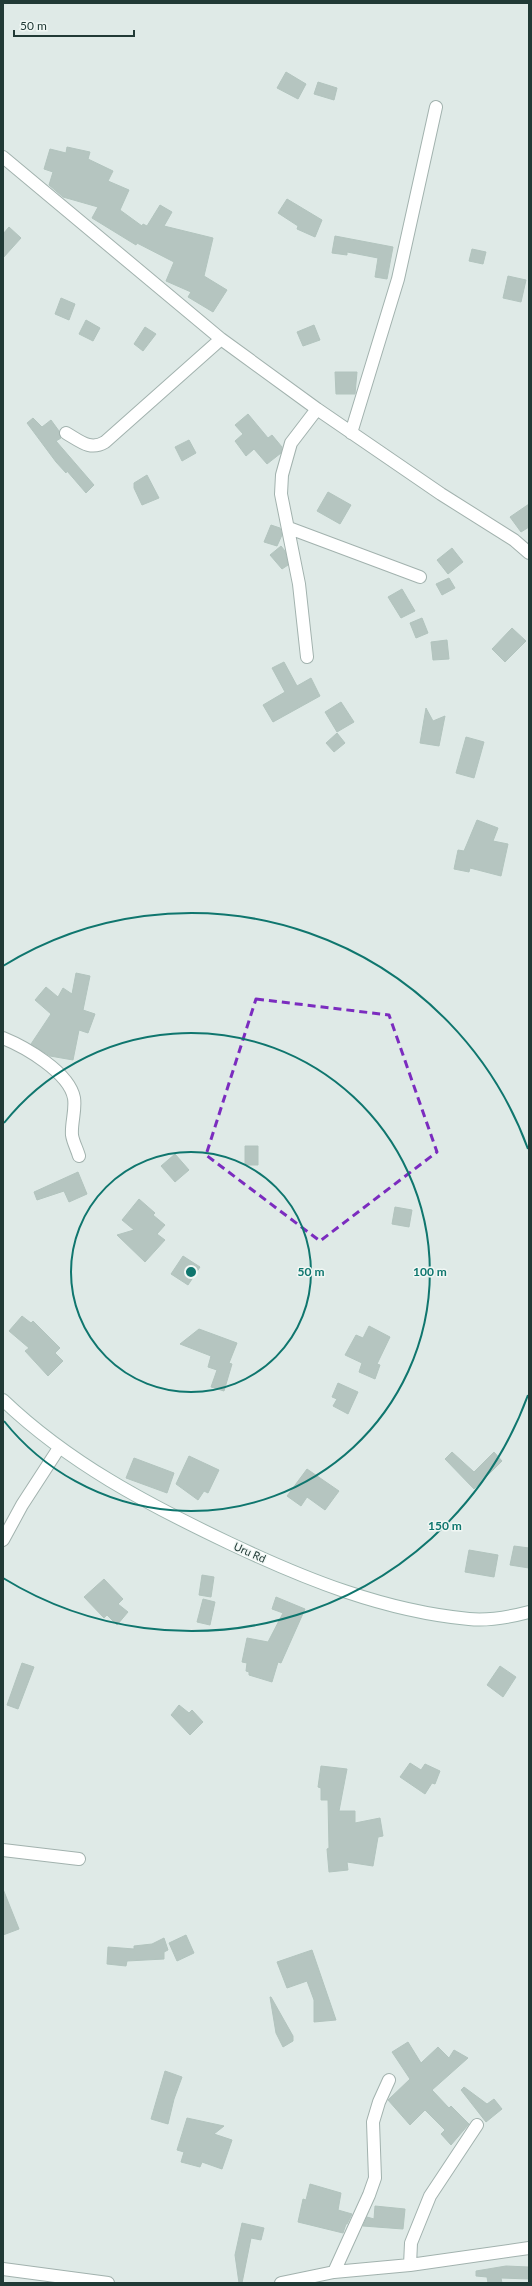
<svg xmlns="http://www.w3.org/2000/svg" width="532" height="2286" font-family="Lato,sans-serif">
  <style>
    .building { fill: #b5c5c0; stroke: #b2c4be }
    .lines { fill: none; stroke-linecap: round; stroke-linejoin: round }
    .street-casing { stroke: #a2b2ae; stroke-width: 14 }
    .secondary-casing { stroke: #9fb6b0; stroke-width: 14 }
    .street { stroke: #fff; stroke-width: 12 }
    .secondary { stroke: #fff; stroke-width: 12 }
    .marked { fill: none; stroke: #7b2cbf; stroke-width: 3; stroke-dasharray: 8 5; stroke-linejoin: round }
    .ring { fill: none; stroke: #0f766e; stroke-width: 2 }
    .labels { text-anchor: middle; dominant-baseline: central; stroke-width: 3; stroke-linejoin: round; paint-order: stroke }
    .street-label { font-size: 11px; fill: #213a36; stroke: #f0f7f4 }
    .centre { fill: #0f766e; stroke: #f0f7f4; stroke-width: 2 }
    .ring-label { font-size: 12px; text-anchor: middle; font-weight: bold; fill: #0f766e; stroke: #f0f7f4; stroke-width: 3; stroke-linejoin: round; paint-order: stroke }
  </style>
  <rect width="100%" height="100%" fill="#dfeae7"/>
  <path class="building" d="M286 72 306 84 298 99 277 88Z
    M318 82 337 88 334 100 314 94Z
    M67 147 90 152 88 159 113 171 108 181 129 190 120 210 142 226 143 224 147 226 160 205 172 212 164 226 213 238 204 276 227 290 213 312 188 297 191 292 166 281 174 262 137 243 136 245 92 218 98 207 63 197 49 185 53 172 44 169 50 149 66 153Z
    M287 199 322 220 315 237 297 229 298 226 278 213Z
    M9 227 21 238 3 258V234Z
    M335 236 393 247 387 279 375 277 378 258 347 252V255L332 253Z
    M472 249 486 252 483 264 469 261Z
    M508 276 526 280 521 302 503 298Z
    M61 298 75 304 69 320 55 314Z
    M86 320 100 328 93 341 79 334Z
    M314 325 320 340 303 346 297 332Z
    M145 327 156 334 143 351 134 344Z
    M335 372H357L355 394H336Z
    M248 414 268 438 272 435 282 447 281 453 267 464 254 449 246 456 235 441 243 434 235 425Z
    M33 418 42 427 51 420 59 431 61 438 56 441 94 485 86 493 67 471 66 473 56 462 27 423Z
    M189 440 196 453 182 461 175 447Z
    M147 475 159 498 142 505 134 488V483Z
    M328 492 351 505 340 524 317 511Z
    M529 504V527L521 532 510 517Z
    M271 525 280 528 282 535 277 546 264 542Z
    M281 546 285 551 288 565 282 569 270 555Z
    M452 548 463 562 448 574 437 560Z
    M449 578 455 588 442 595 436 584Z
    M402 589 415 611 401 618 388 597Z
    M422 618 428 633 416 638 410 623Z
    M512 628 526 641 505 662 492 649Z
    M447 640 449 659 433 660 431 642Z
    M284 662 297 686 311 678 320 696 273 722 263 705 285 692 272 668Z
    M341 702 354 722 337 732 325 712Z
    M426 708 433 721 445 716 439 746 420 743Z
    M337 733 345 743 334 752 326 743Z
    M466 737 484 742 474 778 456 773Z
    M477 820 498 828 493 841 508 844 501 876 470 868 469 872 454 869 458 850 464 851Z
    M76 973 90 976 83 1010 95 1014 88 1033 79 1030 73 1060 50 1056 31 1044 51 1014 35 1000 46 987 58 997 63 988 72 994Z
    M245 1146H258V1165H245Z
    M175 1154 189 1170 175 1182 161 1166Z
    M78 1172 87 1194 69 1202 64 1191 37 1200 34 1192Z
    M139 1199 155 1213 153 1215 165 1225 157 1234 165 1240 145 1262 117 1235 134 1230 122 1220Z
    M395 1207 412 1210 409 1227 392 1224Z
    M183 1256 200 1267 188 1285 171 1274Z
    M22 1316 31 1323 33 1321 60 1348 55 1353 63 1361 48 1376 25 1351 29 1348 9 1331Z
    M369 1326 390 1337 377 1364 380 1365 375 1379 359 1372 362 1363 345 1355 356 1335 363 1338Z
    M199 1329 237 1343 229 1363 232 1364 224 1391 211 1387 217 1370 208 1367 211 1356 180 1344Z
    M338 1383 358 1392 348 1414 333 1406 337 1399 332 1397Z
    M452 1452 474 1472 494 1452 502 1461 474 1489 445 1459Z
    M189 1456 219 1470 208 1493 204 1491 198 1500 176 1484Z
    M134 1458 174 1473 167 1493 126 1478Z
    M307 1469 339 1491 325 1510 307 1497 301 1506 287 1496Z
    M514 1546 529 1548V1568L510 1565Z
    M469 1550 498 1555 494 1577 465 1572Z
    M202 1575 214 1577 211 1597 199 1595Z
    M104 1579 123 1599 118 1604 128 1612 117 1625 107 1615 104 1618 84 1597Z
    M276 1597 305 1609 281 1663 278 1662 272 1682 249 1675V1672L246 1671 247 1663 242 1662 247 1638 268 1642 283 1613 272 1609Z
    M203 1599 215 1602 210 1625 197 1622Z
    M22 1663 34 1667 18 1709 7 1705Z
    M500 1666 516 1677 503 1697 487 1685Z
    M179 1705 189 1713 192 1710 203 1722 190 1735 171 1715Z
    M410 1763 421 1770 425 1764 440 1771 435 1784 432 1783 425 1794 400 1777Z
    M321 1766 347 1769 339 1811H355V1823L380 1818 383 1836 378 1837 373 1866 347 1862 348 1870 329 1872 327 1849 329 1848 328 1800H321V1788L318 1787Z
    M3 1889 19 1929 3 1935Z
    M186 1935 194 1953 177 1961 169 1943Z
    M164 1938 168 1950 164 1952V1959L127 1961 126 1966 107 1964 108 1947 134 1949V1946L152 1944Z
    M312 1950 336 2020 314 2022V2000L307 1981 287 1988 277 1962Z
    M270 1997H271L293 2036V2041L283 2047 276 2033Z
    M408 2042 421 2063 438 2047 449 2058 454 2050 468 2058 432 2090 449 2108 451 2106 469 2124 451 2145 441 2134 445 2130 425 2110 410 2125 388 2100 410 2079 392 2052Z
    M165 2071 182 2077 174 2099 168 2124 151 2119Z
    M464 2087 487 2104 494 2099 502 2109 486 2122 461 2090Z
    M187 2118 224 2126 214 2134 232 2140 222 2169 202 2162 200 2167 181 2162 184 2152 177 2150Z
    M310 2184 341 2193 338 2210 352 2214 347 2224H346L343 2233 298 2222 303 2199 306 2200Z
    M375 2206 405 2209 403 2229 363 2226 367 2217 374 2219Z
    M242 2223 264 2228 261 2240 251 2238 242 2283H239L235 2255Z
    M506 2266 529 2267V2279L501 2278 502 2283H488L487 2277 476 2276V2271Z"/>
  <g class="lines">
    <defs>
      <path id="street" d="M3 157 221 339 317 409 441 494 514 540 529 553
        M66 433C80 441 90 451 105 442L221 339
        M351 433 398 279 436 107
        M289 528 420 577
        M307 657 299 584 281 494 282 475 291 443 317 409
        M3 1038C25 1047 69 1072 74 1098 76 1110 71 1123 72 1135 73 1142 77 1149 79 1156
        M3 1540 22 1505 59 1448
        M3 1850 79 1859
        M410 2265 411 2243 430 2196 477 2125
        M3 2269 108 2283
        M334 2272 369 2195 375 2178 373 2122 379 2102 389 2080
        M281 2283 334 2272 410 2265 529 2248"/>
      <path id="secondary" d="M3 1400C69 1463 147 1504 229 1543 305 1579 384 1611 469 1619 489 1621 510 1617 529 1612"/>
    </defs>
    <use href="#street" class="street-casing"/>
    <use href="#secondary" class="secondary-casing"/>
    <use href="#street" class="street"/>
    <use href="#secondary" class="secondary"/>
  </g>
  <path class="marked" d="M256 999 389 1015 437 1152 320 1241 206 1155Z"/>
  <g class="ring">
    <circle cx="191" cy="1272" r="120"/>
    <path d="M4 1123A239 239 0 1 1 4 1421"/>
    <path d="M528 1395A359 359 0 0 1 3 1578M3 966A359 359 0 0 1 528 1149"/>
  </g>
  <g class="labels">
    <g class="street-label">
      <text transform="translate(250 1552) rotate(24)">Uru Rd</text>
    </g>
  </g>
  <circle cx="191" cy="1272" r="6" class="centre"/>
  <g class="ring-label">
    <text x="311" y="1276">50 m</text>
    <text x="430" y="1276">100 m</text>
    <text x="445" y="1530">150 m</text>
  </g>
  <rect width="532" height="2286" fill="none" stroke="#213a36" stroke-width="8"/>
  <path d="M14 30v6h120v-6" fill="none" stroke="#213a36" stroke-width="2"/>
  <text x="20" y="30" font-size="12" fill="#213a36" stroke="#f0f7f4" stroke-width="3" paint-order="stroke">50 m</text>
</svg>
